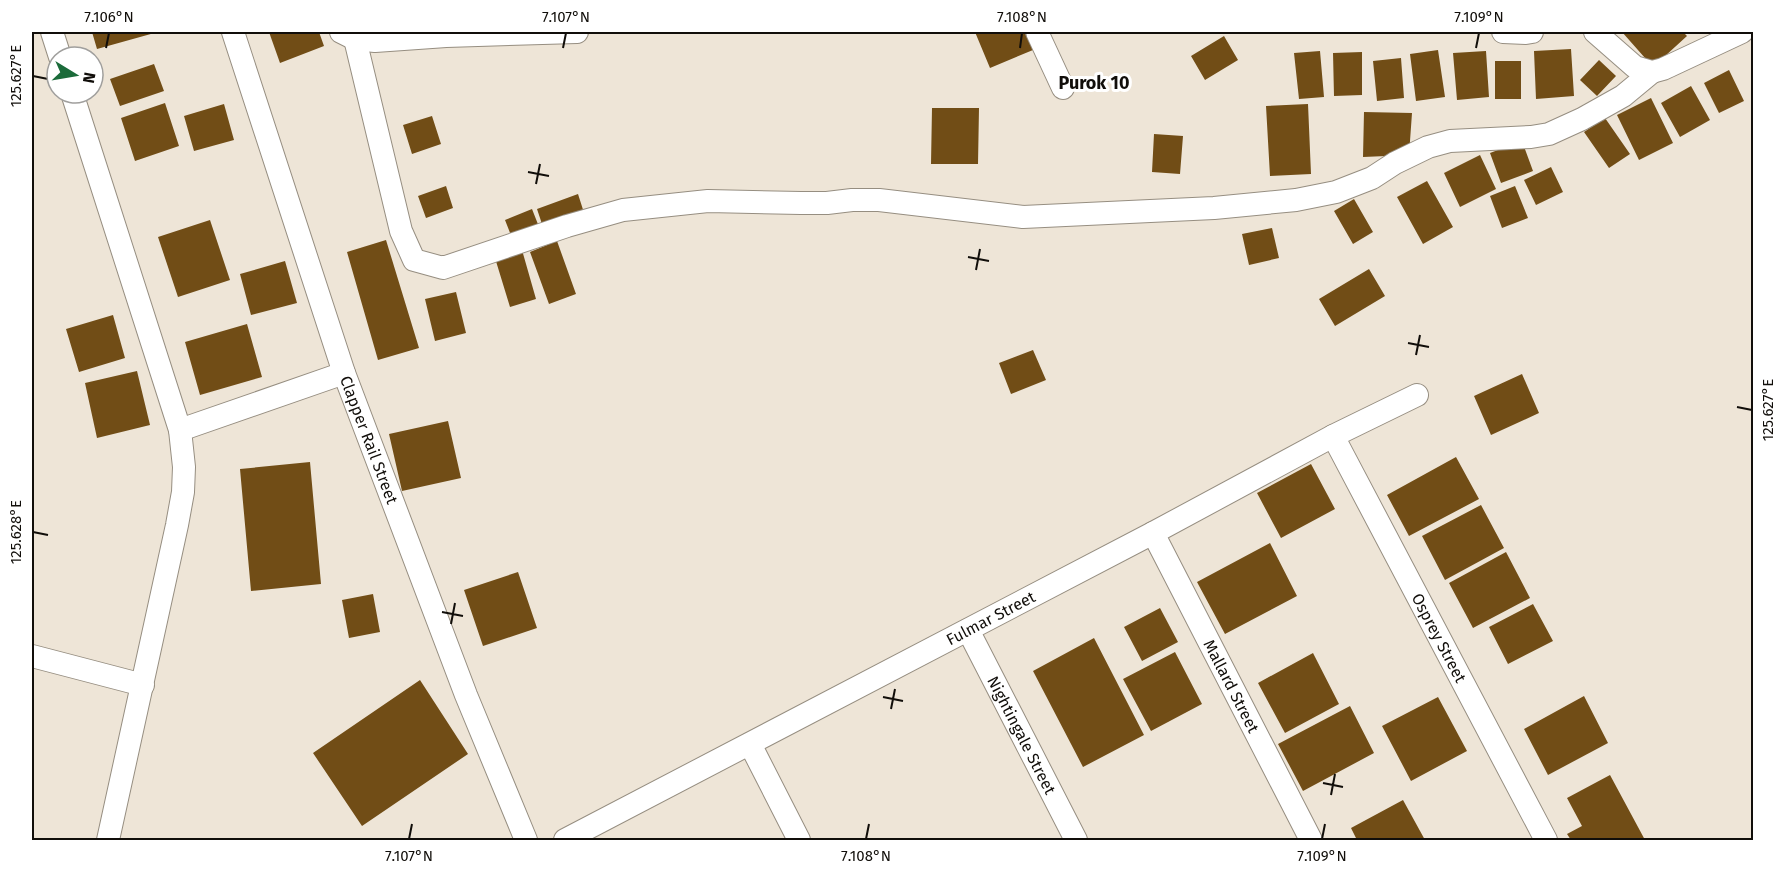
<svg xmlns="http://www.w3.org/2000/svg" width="1785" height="872" font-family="'Fira Sans',sans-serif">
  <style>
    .building { fill: #714d16 }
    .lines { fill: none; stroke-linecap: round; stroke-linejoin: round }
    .minor-casing { stroke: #968e81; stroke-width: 24 }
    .minor { stroke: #fff; stroke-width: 22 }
    .ticks { fill: none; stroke: #110e0a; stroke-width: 2 }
    .labels { text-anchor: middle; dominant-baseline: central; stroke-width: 6; stroke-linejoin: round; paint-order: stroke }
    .street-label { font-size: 16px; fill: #110e0a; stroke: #fff }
    .neighbourhood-label { font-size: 18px; font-weight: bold; fill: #110e0a; stroke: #fff }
    .neatline { fill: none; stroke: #110e0a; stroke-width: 2 }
    .ticks-label { font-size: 15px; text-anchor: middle; fill: #110e0a }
  </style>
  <rect width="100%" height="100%" fill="#eee5d7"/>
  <path class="building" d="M92 32H158L97 49Z
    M269 32H319L324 46 280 63Z
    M975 32H1025L1033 50 990 68Z
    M1622 32H1683L1687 36 1653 67Z
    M1224 36 1238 60 1205 80 1191 56Z
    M1571 49 1574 96 1536 99 1534 51Z
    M1438 50 1445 97 1416 101 1410 54Z
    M1320 51 1324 97 1299 99 1294 53Z
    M1486 51 1489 97 1457 100 1453 53Z
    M1362 52V95L1334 96 1333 53Z
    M1401 58 1404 98 1377 101 1373 61Z
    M1599 60 1616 76 1597 96 1580 80Z
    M1495 61H1521V99H1495Z
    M154 64 164 91 120 106 110 79Z
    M1729 70 1744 101 1719 113 1704 83Z
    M1691 86 1710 120 1680 137 1661 103Z
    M1651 98 1673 143 1639 160 1617 115Z
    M165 103 179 146 135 161 121 118Z
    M224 104 234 140 194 151 184 116Z
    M1308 104 1311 174 1270 176 1266 106Z
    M932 108H979L978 164H931Z
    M1364 112 1412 113 1409 155 1363 157Z
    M432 116 441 144 412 154 403 125Z
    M1605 118 1630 154 1609 168 1584 132Z
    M1154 134 1183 136 1180 174 1152 172Z
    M1522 141 1533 171 1501 183 1490 153Z
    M1480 155 1496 189 1460 207 1444 173Z
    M1551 167 1563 192 1536 205 1524 180Z
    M1427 181 1453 227 1423 244 1397 197Z
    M446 186 453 208 426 218 418 196Z
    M1515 186 1528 218 1502 228 1490 196Z
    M578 194 586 219 545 233 537 209Z
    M1354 199 1373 232 1353 244 1334 211Z
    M532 209 543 237 516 248 505 220Z
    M210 220 230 280 178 297 158 237Z
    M1272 228 1279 258 1249 265 1242 234Z
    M386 240 419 348 378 360 347 252Z
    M557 241 576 294 549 304 530 252Z
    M522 250 536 299 510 307 495 258Z
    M285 261 297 303 251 315 240 274Z
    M1369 269 1385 296 1335 326 1319 299Z
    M456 292 466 333 435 341 425 299Z
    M113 315 125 358 79 372 66 329Z
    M247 324 262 377 200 395 185 342Z
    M1033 350 1046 380 1011 394 999 363Z
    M137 371 150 425 97 438 85 383Z
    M1522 374 1539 413 1491 435 1474 396Z
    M448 421 461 478 402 491 389 434Z
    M1456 457 1479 499 1409 536 1387 495Z
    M310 462 321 584 251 591 240 469Z
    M1311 464 1335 509 1281 538 1257 493Z
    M1481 505 1504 548 1445 580 1422 536Z
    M1270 543 1297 596 1225 634 1197 582Z
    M1506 552 1530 598 1473 628 1449 583Z
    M518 572 537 628 483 646 464 590Z
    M373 594 380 632 349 638 342 600Z
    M1533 604 1553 641 1508 664 1489 627Z
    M1160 608 1178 642 1142 661 1124 627Z
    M1094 638 1144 735 1083 767 1033 671Z
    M1175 652 1202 704 1151 731 1123 679Z
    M1313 653 1339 704 1285 733 1258 683Z
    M420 680 468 754 362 826 313 753Z
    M1584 696 1608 743 1548 775 1524 729Z
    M1438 697 1467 751 1411 781 1382 726Z
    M1350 706 1374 753 1303 791 1278 744Z
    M1610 775 1645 840H1571L1567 834 1582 826 1567 798Z
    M1403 800 1425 840H1357L1351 828Z"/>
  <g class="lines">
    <defs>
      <g id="minor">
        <path d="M52 32 60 57"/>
        <path id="s1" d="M233 32 344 373 466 695 526 840"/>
        <path d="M341 32 355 39 375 41 446 36 577 32"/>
        <path d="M1037 32 1063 88"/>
        <path d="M1503 32 1526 33 1532 32"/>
        <path d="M1595 32 1635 67 1652 72 1663 69 1742 32"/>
        <path d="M355 39 401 231 414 260 443 268 567 226 623 210 708 201 801 203H827L852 200H879L1023 217 1214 208 1296 200 1336 192 1372 178 1395 163 1428 147 1450 141 1531 137 1549 134 1582 119 1623 96 1652 72"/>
        <path d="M72 93 180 430 184 467 183 492 177 525 108 840"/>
        <path d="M180 430 344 373"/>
        <path id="s2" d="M1333 436 1546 840"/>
        <path id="s3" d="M1153 533 1311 840"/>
        <path id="s4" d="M968 630 1076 840"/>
        <path d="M32 656 143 685"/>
        <path d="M750 744 799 840"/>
        <path id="s5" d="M565 840 1153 533 1333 436 1417 395"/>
      </g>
    </defs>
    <use href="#minor" class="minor-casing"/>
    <use href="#minor" class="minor"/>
  </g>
  <path class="ticks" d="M106 48 109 33M563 48 566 33M1020 48 1022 33M1476 48 1479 33M33 76 48 79M528 172 549 176M536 184 540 164M968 257 989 261M976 270 980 249M1408 343 1429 347M1416 355 1420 335M1737 407 1752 410M33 532 48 535M442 612 463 616M451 624 455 603M883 697 903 701M891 709 895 689M1323 783 1343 787M1331 795 1335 774M409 839 412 824M866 839 869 824M1322 839 1325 824"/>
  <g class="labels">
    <g class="street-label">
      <text stroke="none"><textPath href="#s1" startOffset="430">Clapper Rail Street</textPath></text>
      <text stroke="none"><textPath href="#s5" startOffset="480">Fulmar Street</textPath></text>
      <text stroke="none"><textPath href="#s2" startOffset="228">Osprey Street</textPath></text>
      <text stroke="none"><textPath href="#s3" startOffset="172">Mallard Street</textPath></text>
      <text stroke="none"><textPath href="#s4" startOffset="118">Nightingale Street</textPath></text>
    </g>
    <g class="neighbourhood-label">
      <text x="1094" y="83">Purok 10</text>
    </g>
  </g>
  <rect width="1785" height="872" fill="none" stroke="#ffffff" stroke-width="66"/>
  <g transform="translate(75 75) rotate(101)"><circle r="28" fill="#ffffff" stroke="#a09f9d" stroke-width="1.5"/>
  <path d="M0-4.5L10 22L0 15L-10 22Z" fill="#1b6b3a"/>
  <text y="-9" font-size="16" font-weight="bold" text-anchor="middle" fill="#110e0a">N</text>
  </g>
  <rect x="33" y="33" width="1719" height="806" class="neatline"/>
  <g class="ticks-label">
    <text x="109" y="22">7.106°N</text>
    <text x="566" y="22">7.107°N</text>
    <text x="1022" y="22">7.108°N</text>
    <text x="1479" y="22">7.109°N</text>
    <text transform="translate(16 76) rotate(-90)" y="5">125.627°E</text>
    <text transform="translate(1768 410) rotate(-90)" y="5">125.627°E</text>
    <text transform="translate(16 532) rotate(-90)" y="5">125.628°E</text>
    <text x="409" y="861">7.107°N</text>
    <text x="866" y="861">7.108°N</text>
    <text x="1322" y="861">7.109°N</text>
  </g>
</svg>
